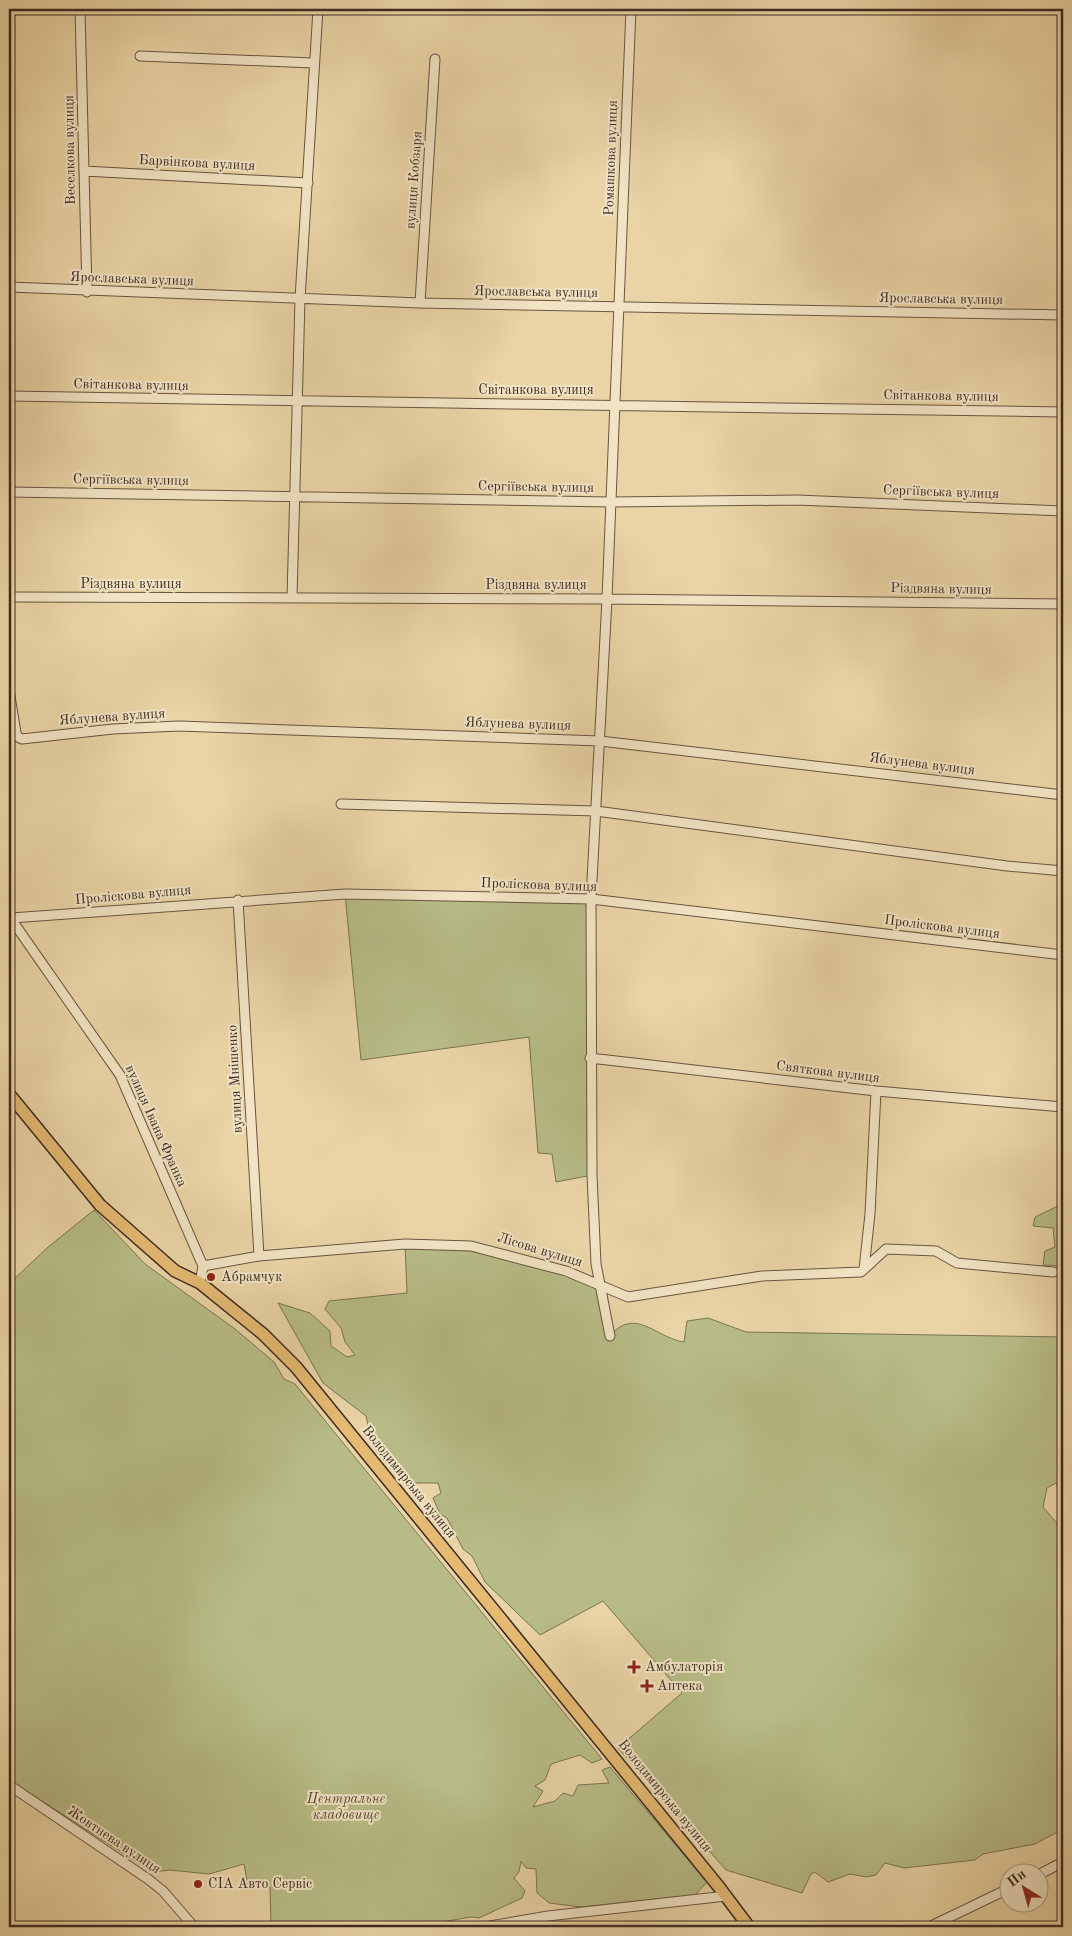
<svg xmlns="http://www.w3.org/2000/svg" width="1072" height="1936" font-family="'Old Standard TT',serif">
  <style>
    .green { fill: #b7bc86; stroke: #7a7354 }
    .lines { fill: none; stroke-linecap: round; stroke-linejoin: round }
    .minor-casing { stroke: #695442; stroke-width: 11 }
    .major-casing { stroke: #3e2a21; stroke-width: 14 }
    .minor { stroke: #f1e3c4; stroke-width: 9 }
    .major { stroke: #e5ba72; stroke-width: 11 }
    .poi-dot { fill: #8f2418; stroke: #f1e3c4; stroke-width: 2 }
    .labels { text-anchor: middle; dominant-baseline: central; stroke-width: 4; stroke-linejoin: round; paint-order: stroke }
    .street-label { font-size: 14px; fill: #3e2a21; stroke: #f1e3c4 }
    .poi-label { font-size: 14px; fill: #3e2a21; stroke: #f1e3c4; text-anchor: start }
    .park-label { font-size: 14px; font-style: italic; fill: #564735; stroke: #f1e3c4 }
  </style>
  <rect width="100%" height="100%" fill="#ead4a5"/>
  <filter id="stains"><feTurbulence type="fractalNoise" baseFrequency=".004" numOctaves="4"/><feColorMatrix values="0 0 0 0 .2 0 0 0 0 .09 0 0 0 0 .02 0 0 0 .5 -.17"/></filter>
  <radialGradient id="worn" r=".72"><stop offset=".6" stop-color="#630" stop-opacity="0"/><stop offset="1" stop-color="#630" stop-opacity=".3"/></radialGradient>
  <path class="green" d="M345 894 591 899 592 1175 556 1182 552 1154 538 1153 529 1037 361 1060Z
    M1060 1205H1063V1266L1043 1265 1045 1251 1055 1247 1053 1228 1033 1226 1035 1217Z
    M94 1210 145 1264 235 1329 274 1362 284 1379 295 1384 602 1759 592 1763 580 1755 551 1764 545 1780 535 1786 543 1791 533 1807 555 1801 563 1793 573 1796 578 1785 609 1783 602 1770 610 1767 707 1882 695 1895 581 1907 549 1903 537 1893 536 1869 526 1868 521 1861 519 1872 514 1878 525 1891 522 1898 479 1918 471 1917 413 1927H271L270 1887 248 1886 244 1864 209 1874 170 1870 152 1872 9 1780V1284L47 1248Z
    M405 1244 471 1246 599 1283 610 1336C635 1306 656 1338 684 1342L687 1321 708 1318 746 1332 1063 1337V1499L1056 1483 1047 1488 1043 1507 1060 1527 1063 1520V1829L1035 1844 983 1854 975 1860 904 1868 885 1863 876 1875 866 1877 850 1874 828 1882 815 1872 811 1874 802 1893 726 1870 618 1748 682 1693 603 1601 540 1635 485 1582 472 1556 463 1549 447 1518 440 1514 433 1498 441 1493 438 1483H409L373 1447 366 1416 323 1383 278 1303 310 1313 330 1331 331 1346 347 1357 355 1355 345 1342 341 1328 325 1309 329 1301 407 1293Z"/>
  <g class="lines">
    <defs>
      <path id="minor" d="M80 9 87 292
        M140 56 313 63
        M84 171 308 183
        M9 287 420 303 1063 315
        M420 303 435 59
        M9 396C360 403 712 406 1063 412
        M9 492 611 502 797 500 1063 511
        M9 597 607 599 1063 604
        M292 598 300 299 318 9
        M9 690 16 733 18 737 22 739 113 729 179 726 600 741 1063 795
        M341 804 596 811 1007 866 1063 871
        M238 900 259 1256
        M9 916 120 1075 203 1266 200 1283
        M11 918 345 894 591 899 1063 955
        M590 1058 876 1091 1063 1107
        M203 1266 259 1256 405 1244 471 1246 566 1271 628 1297 762 1276 861 1272 886 1249 936 1251 957 1263 1053 1272
        M864 1269 870 1214 876 1091
        M610 1336 596 1264 592 1175 591 899 607 599 631 9
        M9 1785 148 1879 163 1891 194 1927
        M1040 1874 1063 1862
        M484 1927 548 1916 726 1896
        M929 1927 1010 1888"/>
      <path id="major" d="M9 1094 100 1205 175 1271 200 1283 263 1334 296 1367 719 1887 749 1927"/>
    </defs>
    <use href="#minor" class="minor-casing"/>
    <use href="#major" class="major-casing"/>
    <use href="#minor" class="minor"/>
    <use href="#major" class="major"/>
  </g>
  <g class="poi-dot">
    <circle cx="211" cy="1277" r="5"/>
    <path d="M631.5 1659.5h5v5h5v5h-5v5h-5v-5h-5v-5h5z"/>
    <path d="M644.5 1678.5h5v5h5v5h-5v5h-5v-5h-5v-5h5z"/>
    <circle cx="198" cy="1884" r="5"/>
  </g>
  <g class="labels">
    <g class="street-label">
      <text transform="translate(70 150) rotate(-91)">Веселкова вулиця</text>
      <text transform="translate(611 158) rotate(-88)">Ромашкова вулиця</text>
      <text transform="translate(197 163) rotate(3)">Барвінкова вулиця</text>
      <text transform="translate(414 180) rotate(-86)">вулиця Кобзаря</text>
      <text transform="translate(132 279) rotate(2)">Ярославська вулиця</text>
      <text transform="translate(536 292) rotate(1)">Ярославська вулиця</text>
      <text transform="translate(941 299) rotate(1)">Ярославська вулиця</text>
      <text transform="translate(131 385) rotate(1)">Світанкова вулиця</text>
      <text x="536" y="390">Світанкова вулиця</text>
      <text transform="translate(941 396) rotate(1)">Світанкова вулиця</text>
      <text transform="translate(131 480) rotate(1)">Сергіївська вулиця</text>
      <text transform="translate(536 487) rotate(1)">Сергіївська вулиця</text>
      <text transform="translate(941 492) rotate(2)">Сергіївська вулиця</text>
      <text x="131" y="584">Різдвяна вулиця</text>
      <text x="536" y="585">Різдвяна вулиця</text>
      <text transform="translate(941 589) rotate(1)">Різдвяна вулиця</text>
      <text transform="translate(112 717) rotate(-4)">Яблунева вулиця</text>
      <text transform="translate(518 724) rotate(2)">Яблунева вулиця</text>
      <text transform="translate(922 764) rotate(7)">Яблунева вулиця</text>
      <text transform="translate(539 885) rotate(2)">Проліскова вулиця</text>
      <text transform="translate(133 895) rotate(-5)">Проліскова вулиця</text>
      <text transform="translate(942 927) rotate(7)">Проліскова вулиця</text>
      <text transform="translate(828 1072) rotate(7)">Святкова вулиця</text>
      <text transform="translate(235 1079) rotate(-93)">вулиця Мнішенко</text>
      <text transform="translate(156 1126) rotate(66)">вулиця Івана Франка</text>
      <text transform="translate(540 1250) rotate(17)">Лісова вулиця</text>
      <text transform="translate(409 1482) rotate(51)">Володимирська вулиця</text>
      <text transform="translate(665 1796) rotate(51)">Володимирська вулиця</text>
      <text transform="translate(114 1840) rotate(34)">Жовтнева вулиця</text>
    </g>
    <g class="poi-label">
      <text x="221" y="1277">Абрамчук</text>
      <text x="645" y="1667">Амбулаторія</text>
      <text x="657" y="1686">Аптека</text>
      <text x="208" y="1884">СІА Авто Сервіс</text>
    </g>
    <g class="park-label">
      <text x="346" y="1799">Центральне<tspan x="346" dy="16">кладовище</tspan></text>
    </g>
  </g>
  <rect width="1072" height="1936" fill="none" stroke="#ead4a5" stroke-width="30"/>
  <rect x="10" y="10" width="1052" height="1916" fill="none" stroke="#3e2a21" stroke-width="2.5"/>
  <rect x="15" y="15" width="1042" height="1906" fill="none" stroke="#3e2a21"/>
  <g transform="translate(1024 1888) rotate(323)"><circle r="24" fill="#f1e3c4" stroke="#a99983"/>
  <path d="M0-4L9 19L0 12L-9 19Z" fill="#8f2418"/>
  <text y="-8" font-size="14" font-weight="bold" text-anchor="middle" fill="#3e2a21">Пн</text>
  </g>
  <rect width="100%" height="100%" filter="url(#stains)"/>
  <rect width="100%" height="100%" fill="url(#worn)"/>
</svg>
